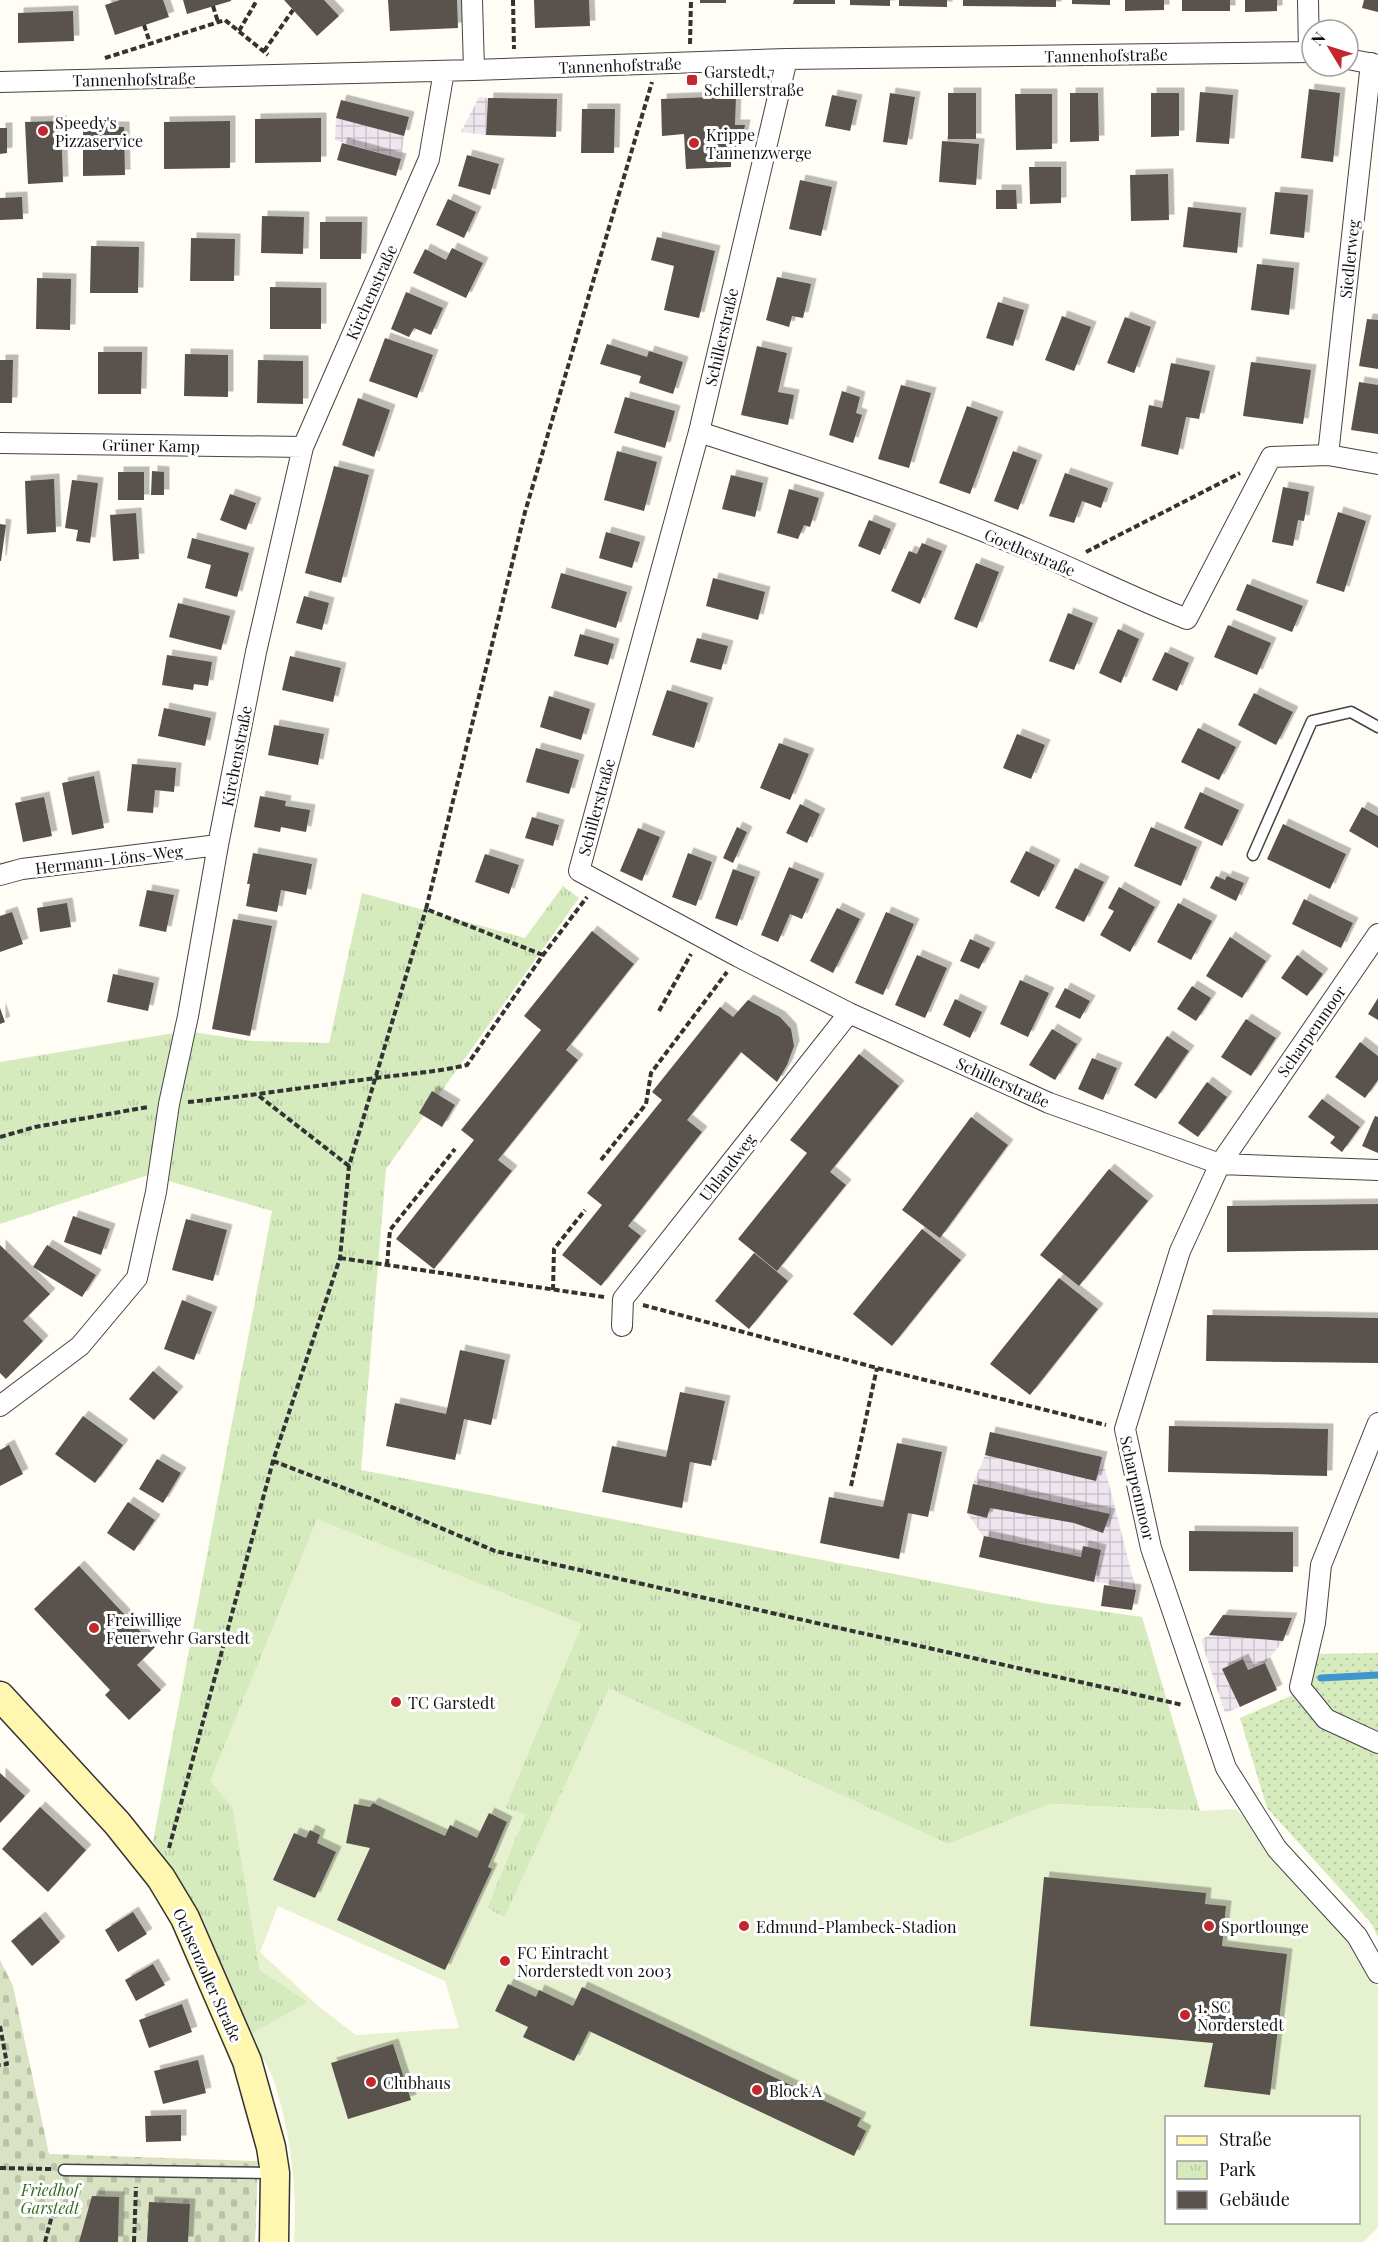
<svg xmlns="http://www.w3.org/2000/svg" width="1378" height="2242" font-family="'Playfair Display',serif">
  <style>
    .industrial { fill: url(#industrial-grid) }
    .grass { fill: url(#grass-dots) }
    .cemetery { fill: url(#cemetery-stones) }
    .park { fill: url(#park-tufts) }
    .pitch { fill: #e6f2cf; fill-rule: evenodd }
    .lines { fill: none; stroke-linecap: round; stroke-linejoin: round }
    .stream { stroke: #3f96cf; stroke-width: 7 }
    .building { fill: #5a524d; filter: url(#shadow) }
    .lane-casing { stroke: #444; stroke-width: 13 }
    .street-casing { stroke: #444; stroke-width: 22 }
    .secondary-casing { stroke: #333; stroke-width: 31 }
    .path { stroke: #333; stroke-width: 4; stroke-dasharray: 6 3; stroke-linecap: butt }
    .lane { stroke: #fff; stroke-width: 10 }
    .street { stroke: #fff; stroke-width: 20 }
    .secondary { stroke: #fff6b0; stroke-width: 28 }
    .poi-dot { fill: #c4262e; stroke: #fff; stroke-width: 2 }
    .labels { text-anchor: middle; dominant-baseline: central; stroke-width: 6; stroke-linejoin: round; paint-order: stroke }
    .street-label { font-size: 16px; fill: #111; stroke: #fff }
    .poi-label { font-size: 16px; fill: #111; stroke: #fff; text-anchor: start }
    .park-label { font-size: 16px; font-style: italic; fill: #2f6b1f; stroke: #fff }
  </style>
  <defs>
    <pattern id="industrial-grid" width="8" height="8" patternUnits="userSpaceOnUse" patternTransform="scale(1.5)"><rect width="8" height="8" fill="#eee6ef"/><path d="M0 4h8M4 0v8" fill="none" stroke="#cbc4cc"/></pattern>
    <pattern id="grass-dots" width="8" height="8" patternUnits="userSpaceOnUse" patternTransform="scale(1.5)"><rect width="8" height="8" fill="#d5ebbd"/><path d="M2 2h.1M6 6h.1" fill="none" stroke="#b6c8a1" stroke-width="1.8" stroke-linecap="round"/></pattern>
    <pattern id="cemetery-stones" width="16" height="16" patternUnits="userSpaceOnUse" patternTransform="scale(1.5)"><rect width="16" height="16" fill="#d9e3c4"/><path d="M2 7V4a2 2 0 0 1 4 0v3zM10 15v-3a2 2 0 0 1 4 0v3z" fill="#b9c2a7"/></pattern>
    <pattern id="park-tufts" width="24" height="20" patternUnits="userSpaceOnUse" patternTransform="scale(1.5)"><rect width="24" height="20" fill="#d5ebbd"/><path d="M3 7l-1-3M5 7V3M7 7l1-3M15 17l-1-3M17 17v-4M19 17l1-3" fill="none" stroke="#b6c8a1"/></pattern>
    <filter id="shadow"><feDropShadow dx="5.5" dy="-5.5" stdDeviation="0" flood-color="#0004"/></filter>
  </defs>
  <rect width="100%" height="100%" fill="#fffdf5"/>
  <path class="industrial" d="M479 97 488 98 486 135 461 132Z
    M336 118 404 136 401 159 335 140Z
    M990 1432 1102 1457 1136 1590 979 1557 983 1536 967 1513 973 1484 985 1455Z
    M1209 1635 1283 1641 1265 1663 1248 1670 1243 1659 1240 1707 1225 1713 1201 1640Z"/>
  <path class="grass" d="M1378 1653V1938L1372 1924 1267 1808 1240 1718 1309 1688 1317 1654Z"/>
  <path class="cemetery" d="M0 1960 13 1986 49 2154 258 2161 255 2242H0Z"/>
  <path class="park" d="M563 886 579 898 386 1169 361 1470 1043 1603 1142 1617 1200 1811 1051 1804 948 1844 609 1689 505 1918 487 1908 525 1815 505 1808 582 1624 233 1808 260 1970 309 2002 249 2035 202 1916 153 1841 272 1211 148 1175 0 1224V1062L186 1031 252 1041 329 1043 362 893 525 938Z"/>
  <path class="pitch" d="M317 1519 582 1624 505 1808 525 1814 487 1908 504 1918 609 1689 948 1844 1051 1804 1200 1811 1236 1809 1351 1940 1378 1987V2227L1363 2242H294C298 2188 290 2132 274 2081 269 2065 257 2050 249 2035L308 2002 260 1970 233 1808 210 1781ZM278 1906 445 1981 459 2028 356 2035 319 2007 260 1952ZM1166 2118H1358V2222H1166Z"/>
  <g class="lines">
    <path class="stream" d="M1321 1678 1378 1675"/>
  </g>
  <path class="building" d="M120 0H163L169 17 115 35 105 5Z
    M183 0H231V1L187 14Z
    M284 0H324L339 16 317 36Z
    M388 0H457L458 28 390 31Z
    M534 0H589L590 26 535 28Z
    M700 0H726V3H700Z
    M794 0H835V4H793Z
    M850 0H890V6L850 5Z
    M899 0H947V7L899 6Z
    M963 0H1056V7L963 6Z
    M1072 0H1110V5L1072 4Z
    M1125 0H1164V10L1125 11Z
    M1182 0H1230V11H1182Z
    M1245 0H1277V11L1245 12Z
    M1364 0H1378V12L1362 8Z
    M73 11 74 41 18 43V13Z
    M1309 89 1340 93 1333 162 1301 158Z
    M1200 92 1233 95 1229 144 1196 142Z
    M890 93 915 97 907 145 883 142Z
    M948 93H976V139H948Z
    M1070 93H1098L1099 141 1070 142Z
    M1151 93H1179V136L1151 137Z
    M1015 94H1052V149L1016 150Z
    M832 95 857 100 850 131 825 126Z
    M736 96 735 125H745L741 146 731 147V167L686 169 684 134 662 136 661 99Z
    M488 98 557 99 556 137 486 135Z
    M341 100 409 117 404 136 336 118Z
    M582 109H615L614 153H581Z
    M321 118V162L255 163V119Z
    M61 121 63 182 28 184 25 122Z
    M230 121V168L164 169V122Z
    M83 127H124L125 175 83 176Z
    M0 128H7V153L0 154Z
    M942 141 979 144 976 185 939 182Z
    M342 143 401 159 396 176 337 160Z
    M467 155 499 164 490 195 458 186Z
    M1029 167H1061V203L1030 204Z
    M1168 174 1169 220 1131 221 1130 175Z
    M800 180 832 187 821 236 789 229Z
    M996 190H1016L1017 209H996Z
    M1275 192 1308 195 1304 238 1270 234Z
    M22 197 23 219 0 220V198Z
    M448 199 476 212 464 238 436 225Z
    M1188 207 1241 213 1237 253 1183 247Z
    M262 216 304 217 303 254 261 253Z
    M320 222H362L361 259H320Z
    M657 237 715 251 699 318 664 310 674 266 651 260Z
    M191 238 235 239 234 281H190Z
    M91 246 139 247 138 293H90Z
    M452 248 483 263 466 298 413 273 425 249 446 260Z
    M1257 264 1294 268 1289 315 1251 310Z
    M777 277 811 284 803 318 792 316 789 327 766 320Z
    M37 278 71 279 70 330 36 329Z
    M270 287 321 288V329H270Z
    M406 292 443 308 431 335 414 328 409 337 391 329Z
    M998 302 1024 310 1013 346 986 338Z
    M1062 316 1091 327 1074 371 1045 360Z
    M1125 317 1151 327 1134 373 1107 363Z
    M1367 319 1378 320V369L1359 366Z
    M385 338 433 355 417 398 369 381Z
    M607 344 647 357 649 351 683 362 673 394 639 383 641 376 600 364Z
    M757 346 787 353 778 392 794 395 788 425 741 415Z
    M98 352H142L141 394H98Z
    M185 354 228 355V397L184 396Z
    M0 360H13L12 403H0Z
    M258 360 303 361V404L257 403Z
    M1251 362 1311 370 1303 424 1243 416Z
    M1171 363 1210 371 1199 419 1186 417 1178 455 1141 446 1149 405 1162 408Z
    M1359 382 1378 385V434L1351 430Z
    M901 385 931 393 909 468 878 459Z
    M842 391 860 397 856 413 862 415 853 443 829 435Z
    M625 397 675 411 665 448 614 433Z
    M358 398 390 410 374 457 342 445Z
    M967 406 998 417 970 494 939 483Z
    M617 451 657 462 644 511 604 500Z
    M1013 451 1037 460 1018 510 994 501Z
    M334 466 369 475 341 583 305 573Z
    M152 471 164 472V495H151Z
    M118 472H144V500H118Z
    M1065 473 1108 488 1101 508 1082 501 1074 523 1049 516Z
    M731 475 763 483 755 517 722 509Z
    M54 479 56 532 27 534 25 481Z
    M72 480 98 483 90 543 76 541 78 530 65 528Z
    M1283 487 1309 492 1304 521 1298 520 1293 546 1272 542Z
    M789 489 819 498 810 527 804 525 798 539 777 533Z
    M230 494 256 503 246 530 220 520Z
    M1338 512 1366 521 1344 592 1316 583Z
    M136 513 139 559 113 561 110 515Z
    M869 520 891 529 880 555 858 546Z
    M0 524 6 525 1 561H0Z
    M606 532 640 542 632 568 599 558Z
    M192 538 249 553 237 597 205 588 211 565 187 558Z
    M922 543 942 551 920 604 891 591 909 551 917 554Z
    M976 563 999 572 977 628 954 619Z
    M561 573 627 592 616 628 551 608Z
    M713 578 765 592 758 620 706 606Z
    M1247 584 1303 606 1292 632 1236 610Z
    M304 596 329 603 322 630 296 623Z
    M178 603 230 616 221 650 169 637Z
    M1068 613 1093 623 1074 670 1049 661Z
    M1228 625 1271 643 1257 675 1214 657Z
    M1118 629 1139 639 1121 683 1099 673Z
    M580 634 614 644 608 665 574 656Z
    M697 638 728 646 721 670 690 662Z
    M1165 652 1189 663 1177 691 1152 680Z
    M167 655 212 662 208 686 194 684 193 690 162 685Z
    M290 656 341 668 333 702 282 690Z
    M667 690 708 703 694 748 652 735Z
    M1254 693 1293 712 1276 745 1238 725Z
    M549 696 590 709 581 740 540 727Z
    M164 708 211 718 205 746 158 736Z
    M274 725 324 734 318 765 268 755Z
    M1198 728 1236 747 1219 780 1181 762Z
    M1017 734 1045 745 1031 779 1003 768Z
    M779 743 809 754 790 800 760 788Z
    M536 748 579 760 569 794 526 782Z
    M132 764 176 768 174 792 155 790 153 813 127 811Z
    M94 776 104 828 72 835 62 783Z
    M1200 792 1239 810 1222 846 1184 828Z
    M260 796 286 801 285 806 310 810 306 832 281 827 280 832 254 827Z
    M44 797 52 836 23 842 15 803Z
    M800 804 820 814 807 843 786 833Z
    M1362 807 1378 816V848L1349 831Z
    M532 817 559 825 553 846 525 838Z
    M1283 824 1346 854 1330 889 1267 859Z
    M737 827 747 832 733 863 723 858Z
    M1151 827 1197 847 1181 886 1134 866Z
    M638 828 660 837 642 881 620 871Z
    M1026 851 1055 865 1039 897 1010 882Z
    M253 853 312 864 306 895 281 890 277 912 246 906 250 884H247Z
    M688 853 712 862 696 906 672 897Z
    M485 854 519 865 509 894 475 882Z
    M789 867 819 879 802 919 790 914 778 942 761 935Z
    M1075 868 1104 882 1084 922 1055 908Z
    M733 869 755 877 737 926 715 918Z
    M1216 876 1225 880 1227 876 1244 883 1236 901 1210 888Z
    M1119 887 1155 907 1130 952 1100 935 1114 911 1108 908Z
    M147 890 174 895 166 932 139 926Z
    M1304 899 1353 923 1341 948 1292 924Z
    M67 903 71 927 40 932 37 908Z
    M1178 903 1212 921 1191 960 1157 942Z
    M837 908 860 919 833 973 810 961Z
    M12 912 23 944 0 952V916Z
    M886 912 914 924 883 995 855 983Z
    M233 919 272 926 250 1036 212 1029Z
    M592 931 634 964 566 1050 578 1060 498 1160 512 1171 434 1269 396 1239 474 1140 461 1130 541 1030 524 1016Z
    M1230 937 1266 961 1242 998 1206 976Z
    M970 939 990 948 979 969 960 961Z
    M917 955 947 968 925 1018 895 1005Z
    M1297 955 1323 974 1307 996 1281 978Z
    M113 974 154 983 148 1011 107 1002Z
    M1020 980 1049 993 1028 1037 1000 1024Z
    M1192 986 1211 998 1196 1021 1177 1009Z
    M1065 988 1090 1001 1080 1019 1055 1007Z
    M1378 998V1020L1368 1014Z
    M955 999 982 1012 970 1038 943 1025Z
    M748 1000 780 1017 791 1029 794 1046 787 1065 777 1082 741 1052 687 1120 702 1132 628 1226 641 1236 601 1286 562 1255 602 1205 587 1193 662 1100 652 1092 720 1007 733 1017Z
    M0 1008 5 1022 0 1024Z
    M1246 1019 1276 1038 1251 1076 1221 1057Z
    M1052 1029 1077 1044 1055 1080 1029 1065Z
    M1167 1036 1189 1051 1156 1099 1134 1085Z
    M1360 1042 1378 1056V1080L1365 1098 1335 1077Z
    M859 1054 899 1086 830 1172 846 1185 777 1271 738 1239 807 1153 790 1140Z
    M1092 1058 1117 1068 1103 1100 1078 1089Z
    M1207 1082 1227 1097 1198 1137 1178 1123Z
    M432 1091 455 1105 442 1127 419 1113Z
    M1322 1099 1360 1127 1342 1152 1330 1143 1335 1137 1308 1117Z
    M1375 1116 1378 1117V1153L1362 1146Z
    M971 1117 1008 1145 940 1238 902 1210Z
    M1109 1169 1148 1201 1079 1286 1040 1255Z
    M1378 1204V1250L1227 1252V1206Z
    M73 1216 110 1229 101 1255 64 1242Z
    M186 1219 227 1230 213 1281 172 1270Z
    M922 1229 961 1260 892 1346 853 1314Z
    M0 1245 50 1294 23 1321 43 1341 6 1379 0 1373Z
    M47 1245 96 1275 82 1297 33 1267Z
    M754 1253 788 1281 749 1329 715 1301Z
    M1059 1278 1098 1309 1030 1395 990 1364Z
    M182 1300 212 1312 194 1360 164 1349Z
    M1207 1315 1378 1318V1363L1206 1361Z
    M460 1350 505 1360 491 1425 464 1419 455 1460 386 1446 395 1403 446 1414Z
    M153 1371 178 1392 154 1420 129 1399Z
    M680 1392 725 1401 711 1466 690 1462 682 1508 602 1492 612 1446 666 1457Z
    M83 1416 123 1445 95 1483 55 1454Z
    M1169 1426 1328 1429 1327 1476 1168 1472Z
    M990 1432 1102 1457 1096 1481 985 1455Z
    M897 1443 942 1452 928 1517 908 1513 899 1559 820 1543 829 1497 883 1507Z
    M9 1445 23 1474 0 1486V1450Z
    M157 1459 181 1473 163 1503 139 1489Z
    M973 1484 1110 1514 1103 1533 1074 1523 990 1508 987 1518 967 1513Z
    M128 1502 155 1520 134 1551 107 1533Z
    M1189 1531 1293 1532V1572L1189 1571Z
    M984 1536 1081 1557 1083 1546 1101 1550 1094 1582 979 1557Z
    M79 1566 155 1647 137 1665 161 1690 129 1720 105 1695 110 1690 34 1609Z
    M1104 1585 1136 1590 1132 1610 1101 1606Z
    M1223 1615 1292 1618 1283 1641 1209 1635Z
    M1243 1659 1248 1670 1265 1663 1277 1690 1240 1707 1222 1669Z
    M0 1773 25 1796 0 1823Z
    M373 1803 445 1836 450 1825 477 1838 489 1813 507 1822 488 1867 492 1869 445 1970 337 1920 370 1848 346 1843 354 1804 370 1807Z
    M40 1807 86 1850 48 1892 2 1849Z
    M310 1830 320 1835 317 1843 336 1852 315 1898 273 1880 294 1833 306 1838Z
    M1044 1877 1206 1893 1205 1904 1226 1906 1222 1946 1287 1954 1270 2095 1204 2087 1213 2043 1030 2026Z
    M133 1912 147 1934 118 1952 105 1930Z
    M40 1917 60 1942 32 1966 11 1941Z
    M153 1964 165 1985 136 2001 125 1980Z
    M508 1984 536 1997 539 1990 573 2006 582 1987 861 2118 857 2126 866 2131 854 2156 589 2031 574 2061 523 2037 528 2027 495 2011Z
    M182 2004 192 2032 149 2048 139 2020Z
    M393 2044 411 2100 348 2119 331 2063Z
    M198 2060 206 2093 163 2104 154 2071Z
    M181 2115V2141L146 2142 145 2116Z
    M92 2196 119 2197 118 2242H79Z
    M149 2202 190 2204 188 2242H147Z"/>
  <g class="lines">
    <defs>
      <path id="lane" d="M1253 855 1312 721 1351 712 1378 727
        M64 2170 275 2173"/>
      <path id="street" d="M472 0 474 70
        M1308 0 1309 52
        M787 59 699 432 579 871 739 957 849 1013 1049 1103 1220 1164 1378 1170
        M1348 59 1378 65
        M0 82 474 70 787 59 1312 52
        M699 432C810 468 921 504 1029 550 1082 572 1133 598 1187 619L1271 457 1328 455 1378 464
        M0 443 303 447
        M1328 455 1371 63
        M0 875 22 869 218 845
        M1378 934 1220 1164 1180 1251 1125 1429 1151 1548 1226 1768 1277 1849 1357 1936 1378 1973
        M622 1326 623 1299 849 1013
        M0 1406 80 1346 137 1278 156 1192 169 1104 188 1016 218 845 256 652 303 447 429 159 444 71
        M1378 1423 1321 1565 1315 1623 1300 1687 1326 1719 1378 1743"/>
      <path id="secondary" d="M0 1696 117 1823 161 1878 185 1918 247 2061 271 2147 275 2173 274 2242"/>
    </defs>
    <use href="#lane" class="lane-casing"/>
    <use href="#street" class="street-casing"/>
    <use href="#secondary" class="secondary-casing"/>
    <path class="path" d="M513 0 514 49
      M213 6 218 22
      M144 25 150 43
      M239 31 257 0
      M690 44 691 0
      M264 51 293 10
      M105 58 225 20 268 55
      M1086 552 1240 473
      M543 955 426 909 525 512 652 82
      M659 1011 691 954
      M259 1096 349 1166
      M188 1102C251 1096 313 1086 376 1078 406 1074 437 1072 467 1065L543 955 587 897
      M0 1137 35 1127 148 1107
      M601 1160 646 1104 651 1073 727 972
      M340 1258 604 1297
      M387 1265 390 1230 455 1149
      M553 1290 554 1249 585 1210
      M643 1305 877 1368 1106 1425
      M273 1461 375 1500 495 1551 1183 1705
      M851 1486 877 1368
      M169 1848 273 1461 340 1258 349 1166 426 909
      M0 2026 7 2064 0 2065
      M0 2168 51 2169
      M45 2242 60 2185
      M134 2242 136 2187"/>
    <use href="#lane" class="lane"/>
    <use href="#street" class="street"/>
    <use href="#secondary" class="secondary"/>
  </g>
  <g class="poi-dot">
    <rect x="686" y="74" width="12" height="12" rx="3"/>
    <circle cx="43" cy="131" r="6"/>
    <circle cx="694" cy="143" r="6"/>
    <circle cx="94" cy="1628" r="6"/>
    <circle cx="396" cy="1702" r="6"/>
    <circle cx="744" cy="1926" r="6"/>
    <circle cx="1209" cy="1926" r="6"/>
    <circle cx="505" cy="1961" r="6"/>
    <circle cx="1185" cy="2015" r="6"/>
    <circle cx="371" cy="2082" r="6"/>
    <circle cx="757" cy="2090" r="6"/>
  </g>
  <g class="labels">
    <g class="street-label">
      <text transform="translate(1106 55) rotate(-1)">Tannenhofstraße</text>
      <text transform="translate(620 65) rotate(-2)">Tannenhofstraße</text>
      <text transform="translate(134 79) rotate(-1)">Tannenhofstraße</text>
      <text transform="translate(1349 259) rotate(-84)">Siedlerweg</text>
      <text transform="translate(371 292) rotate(-66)">Kirchenstraße</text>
      <text transform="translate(721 337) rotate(-77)">Schillerstraße</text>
      <text transform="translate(151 445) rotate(1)">Grüner Kamp</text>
      <text transform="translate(1030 552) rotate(23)">Goethestraße</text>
      <text transform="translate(236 756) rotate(-79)">Kirchenstraße</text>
      <text transform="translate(596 807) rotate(-75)">Schillerstraße</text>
      <text transform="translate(109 859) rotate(-7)">Hermann-Löns-Weg</text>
      <text transform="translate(1311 1031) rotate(-55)">Scharpenmoor</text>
      <text transform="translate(1003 1082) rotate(24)">Schillerstraße</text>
      <text transform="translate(727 1167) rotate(-52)">Uhlandweg</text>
      <text transform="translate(1138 1488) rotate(77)">Scharpenmoor</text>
      <text transform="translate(208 1975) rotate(66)">Ochsenzoller Straße</text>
    </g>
    <g class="poi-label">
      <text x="704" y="71">Garstedt,<tspan x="704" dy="18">Schillerstraße</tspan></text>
      <text x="55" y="122">Speedy's<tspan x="55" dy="18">Pizzaservice</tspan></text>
      <text x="706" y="134">Krippe<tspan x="706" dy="18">Tannenzwerge</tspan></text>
      <text x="106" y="1619">Freiwillige<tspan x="106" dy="18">Feuerwehr Garstedt</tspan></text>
      <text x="408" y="1702">TC Garstedt</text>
      <text x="756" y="1926">Edmund-Plambeck-Stadion</text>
      <text x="1221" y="1926">Sportlounge</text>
      <text x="517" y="1952">FC Eintracht<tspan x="517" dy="18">Norderstedt von 2003</tspan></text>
      <text x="1197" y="2006">1. SC<tspan x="1197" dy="18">Norderstedt</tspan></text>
      <text x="383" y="2082">Clubhaus</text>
      <text x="769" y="2090">Block A</text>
    </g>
    <g class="park-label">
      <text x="50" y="2189">Friedhof<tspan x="50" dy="18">Garstedt</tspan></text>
    </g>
  </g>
  <rect x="1165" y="2116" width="195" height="108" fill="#ffffff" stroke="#a0a0a0" stroke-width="1.5"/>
  <rect x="1177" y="2136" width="30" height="9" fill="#fff6b0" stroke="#a0a0a0" stroke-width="1.5"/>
  <text x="1219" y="2146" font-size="18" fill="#111111">Straße</text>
  <rect x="1177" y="2161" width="30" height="18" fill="url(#park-tufts)" stroke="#a0a0a0" stroke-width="1.5"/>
  <text x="1219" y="2176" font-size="18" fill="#111111">Park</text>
  <rect x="1177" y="2191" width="30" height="18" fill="#5a524d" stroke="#a0a0a0" stroke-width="1.5"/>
  <text x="1219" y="2206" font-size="18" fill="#111111">Gebäude</text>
  <g transform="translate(1330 48) rotate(308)"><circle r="28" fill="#ffffff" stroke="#a0a0a0" stroke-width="1.5"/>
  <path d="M0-4.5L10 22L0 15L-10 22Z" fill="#c4262e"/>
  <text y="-9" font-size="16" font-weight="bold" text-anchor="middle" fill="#111111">N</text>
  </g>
</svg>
